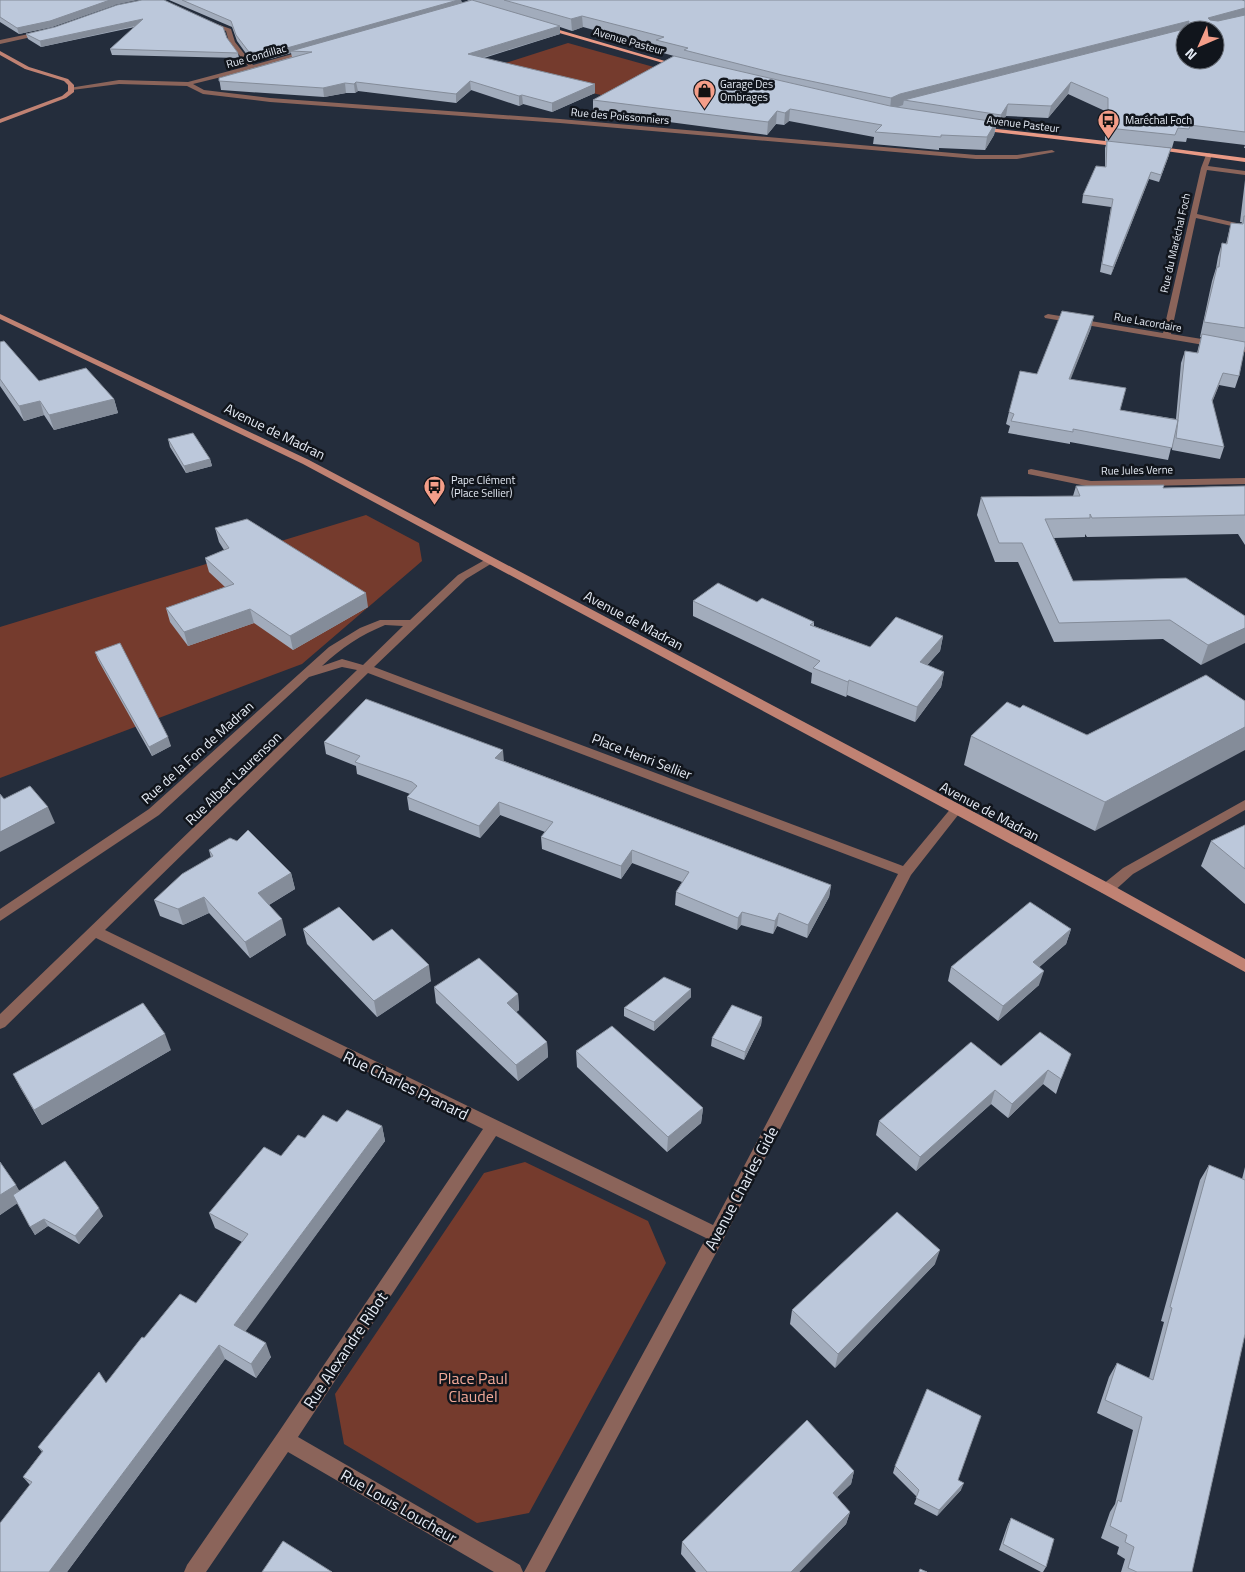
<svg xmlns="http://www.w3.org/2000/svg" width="1245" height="1572" font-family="'Titillium Web',sans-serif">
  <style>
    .green { fill: #753b2d }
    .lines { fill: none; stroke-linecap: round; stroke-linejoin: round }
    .street { fill: #8b645a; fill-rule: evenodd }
    .secondary { fill: #c08273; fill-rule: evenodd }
    .primary { fill: #e99a86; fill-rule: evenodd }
    .wall { fill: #a2acbc }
    .shaded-wall { fill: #848c99 }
    .building { fill: #bcc8db; stroke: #848c99; fill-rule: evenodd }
    .labels { text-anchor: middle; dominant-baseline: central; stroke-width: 5; stroke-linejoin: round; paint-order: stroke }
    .far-street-label { font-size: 11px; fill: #e5ebf5; stroke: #11151c }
    .far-poi-label { font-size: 11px; fill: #e5ebf5; stroke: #11151c; text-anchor: start }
    .street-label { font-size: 14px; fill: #e5ebf5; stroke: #11151c }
    .near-street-label { font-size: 16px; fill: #e5ebf5; stroke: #11151c }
    .near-park-label { font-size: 16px; fill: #f1a998; stroke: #11151c }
  </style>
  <rect width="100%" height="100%" fill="#242d3c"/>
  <path class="green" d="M568 43 668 71 617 99 540 80 499 65Z
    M366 515 419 543 422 561 302 664 0 778V627Z
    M525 1162 648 1221 666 1263 529 1513 477 1523 344 1444 335 1394 484 1173Z"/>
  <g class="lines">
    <path class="street" d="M208 21 231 29 235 42 253 65 307 50 310 52 254 69 193 84 204 90 270 98 560 119 976 155H1017L1052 150 1055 152 1017 159H976L560 123 270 102 203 94 187 86 119 84 72 90 69 88 119 80 188 82 248 66 229 42 226 31 208 23Z
      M43 31 45 34 0 44V40Z
      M1209 153 1212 155 1208 166 1245 171V175L1207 170 1197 214 1245 225V229L1196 218 1171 334 1245 346V352L1045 318 1044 316 1048 314 1163 333 1201 168 1206 155Z
      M1031 469 1091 481 1245 478V484L1091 487 1028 474V470Z
      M490 557 495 560 494 562 466 579 374 667 903 866 952 807H960L962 810 911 875 723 1240 545 1572H524L706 1238 496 1136 298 1437 520 1565 523 1572H494L288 1452 206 1572H184L187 1565 278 1433 483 1129 96 938 5 1027 0 1029V1014L357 670 342 667 309 677 159 815 0 921V909L149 809 329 647 360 628 380 620H410L458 575ZM385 625 403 626 363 665 342 659 322 666C341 648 361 635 385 625ZM368 673 898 874 713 1225 105 930Z
      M1245 800V810L1133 874 1112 893H1102L1100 889 1102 885 1123 868Z"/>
    <path class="secondary" d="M0 51 29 67 68 79 74 85V92L66 98 0 123V119L62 96 68 91V85L64 81 25 69 0 55Z
      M0 314 309 460 1112 885 1245 959V972L1102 893 303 464 0 319Z"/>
    <path class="primary" d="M542 26H546L682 66 677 67 542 28Z
      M979 127 1123 143 1126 145 1123 147 977 130 976 129Z
      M1153 146 1245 158V162L1151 149V147Z"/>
  </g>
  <path class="wall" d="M0 0 115 5 52 27 19 34 0 22Z
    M142 0 227 38 238 53 239 58 112 55 110 49 135 27 41 47 28 39 26 34 55 27Z
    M169 0H461L462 3 469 1 467 0H1245V148H1244L1245 145 1187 138 1186 142 1174 141 1172 148 1141 145 1169 155 1159 182 1149 179 1111 275 1100 272 1111 207 1082 203 1083 195 1105 167V148L1107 141H1105V111L1068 94 1048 118 1006 116 999 127H996L994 135 985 150 939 148V150L873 144 874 137 789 121 784 125 776 124 767 135 593 112V100L674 56 656 51V47L583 27 572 31 560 27V34L484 58 595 93 552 112 523 104 519 106 471 90 456 103 358 91 355 93H346L324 97 221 90 219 78 292 57 291 53 270 59H250L237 41 232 27Z
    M1245 180V346L1239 376 1235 388 1219 385 1212 402 1224 447 1220 459 1172 450 1173 440 1168 460 1070 442V444L1008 433 1010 426 1006 424 1009 412 1037 374 1091 328 1070 379 1120 410 1176 419 1181 363 1185 351 1197 353 1201 337H1200L1212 281 1216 268 1218 257 1222 243 1226 244 1231 223 1241 224 1242 222H1240Z
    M0 342 39 381 114 399 118 413 54 430 44 415 24 421 0 386Z
    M168 439 210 459 212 466 186 473 170 447Z
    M1076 486 1163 488 1245 486V545L1238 534 1087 537 1085 534V537L1054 538 1073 581 1245 616 1201 665 1163 639 1054 642 1018 562H995L977 515 981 497 1073 496Z
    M215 528 368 607 293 650 254 623 188 646 170 622 166 608 225 587 209 572 205 558 224 550 219 542Z
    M693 601 757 602 814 622V626L870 647 943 636 940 651 927 665 944 672 941 687 915 722 847 695 846 697 811 683 812 673 693 616Z
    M95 652 171 746 152 756 98 660Z
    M1206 675 1095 831 964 765 971 736 1020 708 1087 735Z
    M324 742 504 761 831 885 829 897 807 938 777 926 773 934 741 925 737 930 675 905 676 892 682 882 632 863 621 879 542 849 541 837 545 832 500 815 480 838 409 810 407 797 410 794 357 774 356 766 326 754Z
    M1245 825V904L1201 866 1211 841Z
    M209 850 291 873 295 889 269 905 286 935 250 958 209 913 183 925 160 916 154 900 211 858Z
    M303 929 373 941 431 981 377 1017 307 944Z
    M1071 929 1066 944 1039 967V985L998 1021 948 981 951 967Z
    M434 987 518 994 519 1010 516 1012 547 1042 548 1057 518 1081 436 1003Z
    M691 989V997L654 1031 624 1016V1008Z
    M762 1017 761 1025 744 1060 711 1046 712 1038Z
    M1040 1032 1061 1079 1056 1094 1043 1084 1008 1118 991 1104 916 1171 876 1135 879 1121 1001 1066Z
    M171 1050 42 1125 21 1089 13 1074Z
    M576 1051 703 1108 701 1123 667 1152 577 1067Z
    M337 1122 382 1126 385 1141 245 1331 271 1357 256 1378 225 1359 67 1572H0L30 1485 23 1477 42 1452 38 1447 106 1383 144 1338 196 1303 242 1242 215 1228 209 1213 305 1138Z
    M0 1162 19 1191 103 1216 79 1244 48 1226 35 1235 17 1203 0 1215Z
    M1209 1165 1242 1179 1245 1167V1334L1192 1572H1121L1125 1559 1117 1554 1119 1547 1101 1538 1110 1512 1115 1504 1133 1430 1097 1413 1109 1377 1117 1363 1149 1378 1164 1322 1161 1321 1200 1180Z
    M935 1264 835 1368 790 1324 792 1310Z
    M895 1466 958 1480 961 1490 937 1516 914 1504 917 1497 893 1473Z
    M854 1471 851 1484 837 1497 850 1512 846 1524 799 1572H696L681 1554 682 1542Z
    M1011 1518 1046 1567 1043 1572H1041L999 1550 1008 1524Z"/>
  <path class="shaded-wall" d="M110 0H138L115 5 52 27 19 34 17 28Z
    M458 0H461L462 5 291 51V53L270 59 269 53Z
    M1245 8V16L1205 29 1208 18Z
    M582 16 583 27 572 31 571 19Z
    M143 19 144 24 41 47 40 41Z
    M1189 21 1187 30 904 100 903 105 890 110 891 98 900 94Z
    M560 26V34L468 62V54Z
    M470 81 471 90 456 103V94Z
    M356 82 358 91 355 93 354 84Z
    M1071 82 1068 94 1048 118 1051 106Z
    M345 83 346 93 324 97 323 88Z
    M595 84V93L552 112V103Z
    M522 95 523 104 519 106V96Z
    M1008 104 1006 116 999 127 1001 115Z
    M790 109 789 121 784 125 785 113Z
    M777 111 776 124 767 135 768 122Z
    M996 122 994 135 985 150 987 137Z
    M1171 148 1169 155 1159 182 1161 175Z
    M1151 172 1149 179 1111 275 1113 267Z
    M1094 316 1091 328 1066 391 1069 379Z
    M1223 373 1219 385 1208 413 1212 400Z
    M114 399 118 413 54 430 49 415Z
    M40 401 44 415 24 421 19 406Z
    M210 459 212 466 186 473 184 466Z
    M366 593 368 607 293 650 290 636Z
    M250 609 254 623 188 646 184 632Z
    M1245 628V643L1201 665 1208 645Z
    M943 636 940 651 917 677 920 662Z
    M944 672 941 687 915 722 917 707Z
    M849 680 847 695 846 697 848 682Z
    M1245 727V750L1095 831 1105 802Z
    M168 737 171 746 152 756 149 747Z
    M503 750 504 762 495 758Z
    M499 802 500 815 480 838 479 826Z
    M48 807 55 823 0 852V832Z
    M632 850V863L621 879V866Z
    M291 873 295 889 262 909 258 893Z
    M831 885 829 897 807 938 808 925Z
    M204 897 209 913 183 925 178 909Z
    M742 912 741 925 737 930 738 918Z
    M779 913 777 926 773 934 775 921Z
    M282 919 286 935 250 958 245 942Z
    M1071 929 1066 944 1028 977 1033 962Z
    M429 965 431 981 377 1017 374 1001Z
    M1044 971 1039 985 998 1021 1003 1006Z
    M691 989V997L654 1031V1022Z
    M518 994 519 1010 508 1019 507 1003Z
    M762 1017 761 1025 744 1060 745 1052Z
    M165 1034 171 1050 42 1125 34 1110Z
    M547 1042 548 1057 518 1081 516 1065Z
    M1048 1070 1043 1084 1008 1118 1012 1104Z
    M995 1090 991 1104 916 1171 920 1157Z
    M703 1108 701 1123 667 1152 668 1137Z
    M382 1126 385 1141 240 1339 234 1325Z
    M16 1185 24 1199 0 1215V1195Z
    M99 1208 103 1216 79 1244 75 1236Z
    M44 1219 48 1226 35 1235 30 1227Z
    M940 1250 935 1264 835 1368 838 1354Z
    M266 1343 271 1357 256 1378 251 1364Z
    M219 1345 225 1359 67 1572H49Z
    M854 1471 851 1484 829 1505 833 1493Z
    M964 1483 961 1490 937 1516 939 1510Z
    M850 1512 846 1524 799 1572H791Z"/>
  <path class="building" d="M0 0H110L50 21 17 28 0 17Z
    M142 0H164L223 27 227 38 238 53 110 49 143 19 40 41 26 34 55 27 117 5Z
    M182 0H458L269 53 249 52 236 35 231 21Z
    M472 0 560 26 468 54 595 84 552 103 522 95 519 96 470 81 456 94 356 82 354 84 345 83 323 88 219 81V78L312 52 291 51Z
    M504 0H1242L1245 1V8L1208 18 1210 20 1218 21 1245 15V132L1190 125 1189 129 1178 128 1175 135 1108 128V98L1071 82 1051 106 1008 104 1001 115 904 100 1188 28 1189 21 900 94 891 98 782 75 684 50 688 48 656 40 664 37 582 16 571 19ZM1185 30H1215V60H1185Z
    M674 56 890 106 996 122 987 137 941 135V137L875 132 882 125 790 109 785 113 777 111 768 122 593 100Z
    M1107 141 1171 148 1161 175 1151 172 1113 267 1102 264 1113 199 1083 195 1096 166 1106 167Z
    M1244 216H1245V328L1204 322 1217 267H1219L1222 243 1227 244 1231 223 1243 224Z
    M1062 311 1094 316 1069 379 1126 388 1120 410 1178 420 1185 351 1198 353 1202 334 1245 342V346L1239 376 1223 373 1212 400 1224 447 1176 438 1178 420 1172 448 1073 429V432L1011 421 1014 414 1009 412 1020 371 1037 374Z
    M4 341 39 381 86 368 114 399 49 415 40 401 19 406 0 379V342Z
    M193 433 210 459 184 466 168 439Z
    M1164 485 1163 488 1245 486V515L1092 518 1090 514V518L1045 519 1073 581 1186 578 1245 616V628L1208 645 1170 620 1059 623 1022 543H999L981 497 1080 496 1076 486Z
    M247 519 366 593 290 636 250 609 184 632 166 608 234 584 205 558 229 548 215 528Z
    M718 583 757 602 762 598 814 622 810 625 870 647 896 617 943 636 920 662 944 672 917 707 849 680 848 682 813 668 820 661 693 601Z
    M120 643 168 737 149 747 95 652Z
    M1206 675 1245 701V727L1105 802 971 736 1007 702 1020 708 1023 705 1087 735Z
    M366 699 503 750 495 758 831 885 808 925 779 913 775 921 742 912 738 918 676 892 689 872 632 850 621 866 541 837 553 822 499 802 479 826 407 797 417 786 412 782 355 762 360 756 324 742Z
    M30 786 48 807 0 832V794L4 799Z
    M1245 825V869L1211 841Z
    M248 830 291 873 258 893 282 919 245 942 204 897 178 909 154 900 182 874 213 856 209 850 230 838 237 841Z
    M1030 902 1071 929 1033 962 1044 971 1003 1006 951 967Z
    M339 907 373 941 392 929 429 965 374 1001 303 929Z
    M479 958 518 994 507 1003 547 1042 516 1065 434 987Z
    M664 977 691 989 654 1022 624 1008Z
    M143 1003 165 1034 34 1110 13 1074Z
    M732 1005 762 1017 745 1052 712 1038Z
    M612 1026 703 1108 668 1137 576 1051Z
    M1040 1032 1071 1054 1061 1079 1048 1070 1012 1104 995 1090 920 1157 879 1121 971 1042 1001 1066Z
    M347 1110 382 1126 234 1325 266 1343 251 1364 219 1345 49 1572H0V1523L32 1482 23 1477 43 1451 38 1447 99 1372 106 1383 142 1337 144 1338 180 1294 196 1303 248 1234 209 1213 264 1147 281 1156 298 1135 305 1138 323 1115 337 1122Z
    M65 1161 99 1208 75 1236 44 1219 30 1227 13 1195Z
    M0 1162 16 1185 0 1195Z
    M1209 1165 1245 1180V1334L1192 1572H1137L1128 1568 1134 1547 1125 1542 1127 1535 1110 1526 1118 1500 1121 1502 1142 1417 1105 1400 1117 1363 1153 1380 1172 1308 1170 1307Z
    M897 1212 940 1250 838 1354 792 1310Z
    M927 1389 981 1416 958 1480 964 1483 939 1510 916 1498 919 1490 895 1466Z
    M807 1420 854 1471 833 1493 850 1512 791 1572H707L682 1542Z
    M1011 1518 1054 1539 1046 1567 1003 1544Z
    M283 1541 332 1572H262Z
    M920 1569 927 1572H919Z"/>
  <defs>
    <symbol id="shop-pin" viewBox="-11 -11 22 30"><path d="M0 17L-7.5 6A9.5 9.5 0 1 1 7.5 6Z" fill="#f49e89" stroke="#11151c"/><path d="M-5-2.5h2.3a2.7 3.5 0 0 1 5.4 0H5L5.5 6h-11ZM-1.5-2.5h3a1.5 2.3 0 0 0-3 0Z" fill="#111"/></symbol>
    <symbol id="bus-pin" viewBox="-11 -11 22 30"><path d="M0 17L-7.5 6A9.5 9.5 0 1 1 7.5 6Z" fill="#f49e89" stroke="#11151c"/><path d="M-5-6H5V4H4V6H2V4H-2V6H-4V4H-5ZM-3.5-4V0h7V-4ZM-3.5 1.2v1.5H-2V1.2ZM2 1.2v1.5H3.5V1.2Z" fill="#111"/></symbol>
  </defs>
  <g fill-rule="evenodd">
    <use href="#shop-pin" x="692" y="78" width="25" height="34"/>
    <use href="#bus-pin" x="1096" y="108" width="25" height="34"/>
    <use href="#bus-pin" x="422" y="474" width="25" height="34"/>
  </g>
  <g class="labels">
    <g class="far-street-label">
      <text transform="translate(629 41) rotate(16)">Avenue Pasteur</text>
      <text transform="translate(256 56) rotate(-16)">Rue Condillac</text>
      <text transform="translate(620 116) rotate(5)">Rue des Poissonniers</text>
      <text transform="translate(1023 124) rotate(7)">Avenue Pasteur</text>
      <text transform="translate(1175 243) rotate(-77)">Rue du Maréchal Foch</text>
      <text transform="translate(1148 322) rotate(10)">Rue Lacordaire</text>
      <text transform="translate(1137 470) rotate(-1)">Rue Jules Verne</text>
    </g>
    <g class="far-poi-label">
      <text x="720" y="84">Garage Des<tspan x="720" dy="13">Ombrages</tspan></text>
      <text x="1125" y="120">Maréchal Foch</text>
      <text x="451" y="480">Pape Clément<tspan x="451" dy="13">(Place Sellier)</tspan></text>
    </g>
    <g class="street-label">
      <text transform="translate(275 431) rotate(26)">Avenue de Madran</text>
      <text transform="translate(634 620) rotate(28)">Avenue de Madran</text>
      <text transform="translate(197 752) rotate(-42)">Rue de la Fon de Madran</text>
      <text transform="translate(642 756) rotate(21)">Place Henri Sellier</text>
      <text transform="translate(233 778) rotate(-44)">Rue Albert Laurenson</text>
      <text transform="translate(990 811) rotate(28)">Avenue de Madran</text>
    </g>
    <g class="near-street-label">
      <text transform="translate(406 1085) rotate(26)">Rue Charles Pranard</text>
      <text transform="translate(741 1188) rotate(-62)">Avenue Charles Gide</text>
      <text transform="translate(345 1350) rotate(-56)">Rue Alexandre Ribot</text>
      <text transform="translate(399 1506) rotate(30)">Rue Louis Loucheur</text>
    </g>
    <g class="near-park-label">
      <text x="473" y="1378">Place Paul<tspan x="473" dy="18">Claudel</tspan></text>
    </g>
  </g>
  <g transform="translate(1200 45) rotate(225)"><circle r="24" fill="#11151c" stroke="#666b73"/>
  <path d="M0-4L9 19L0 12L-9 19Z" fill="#f49e89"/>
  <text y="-8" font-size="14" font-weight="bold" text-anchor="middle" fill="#e5ebf5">N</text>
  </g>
</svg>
